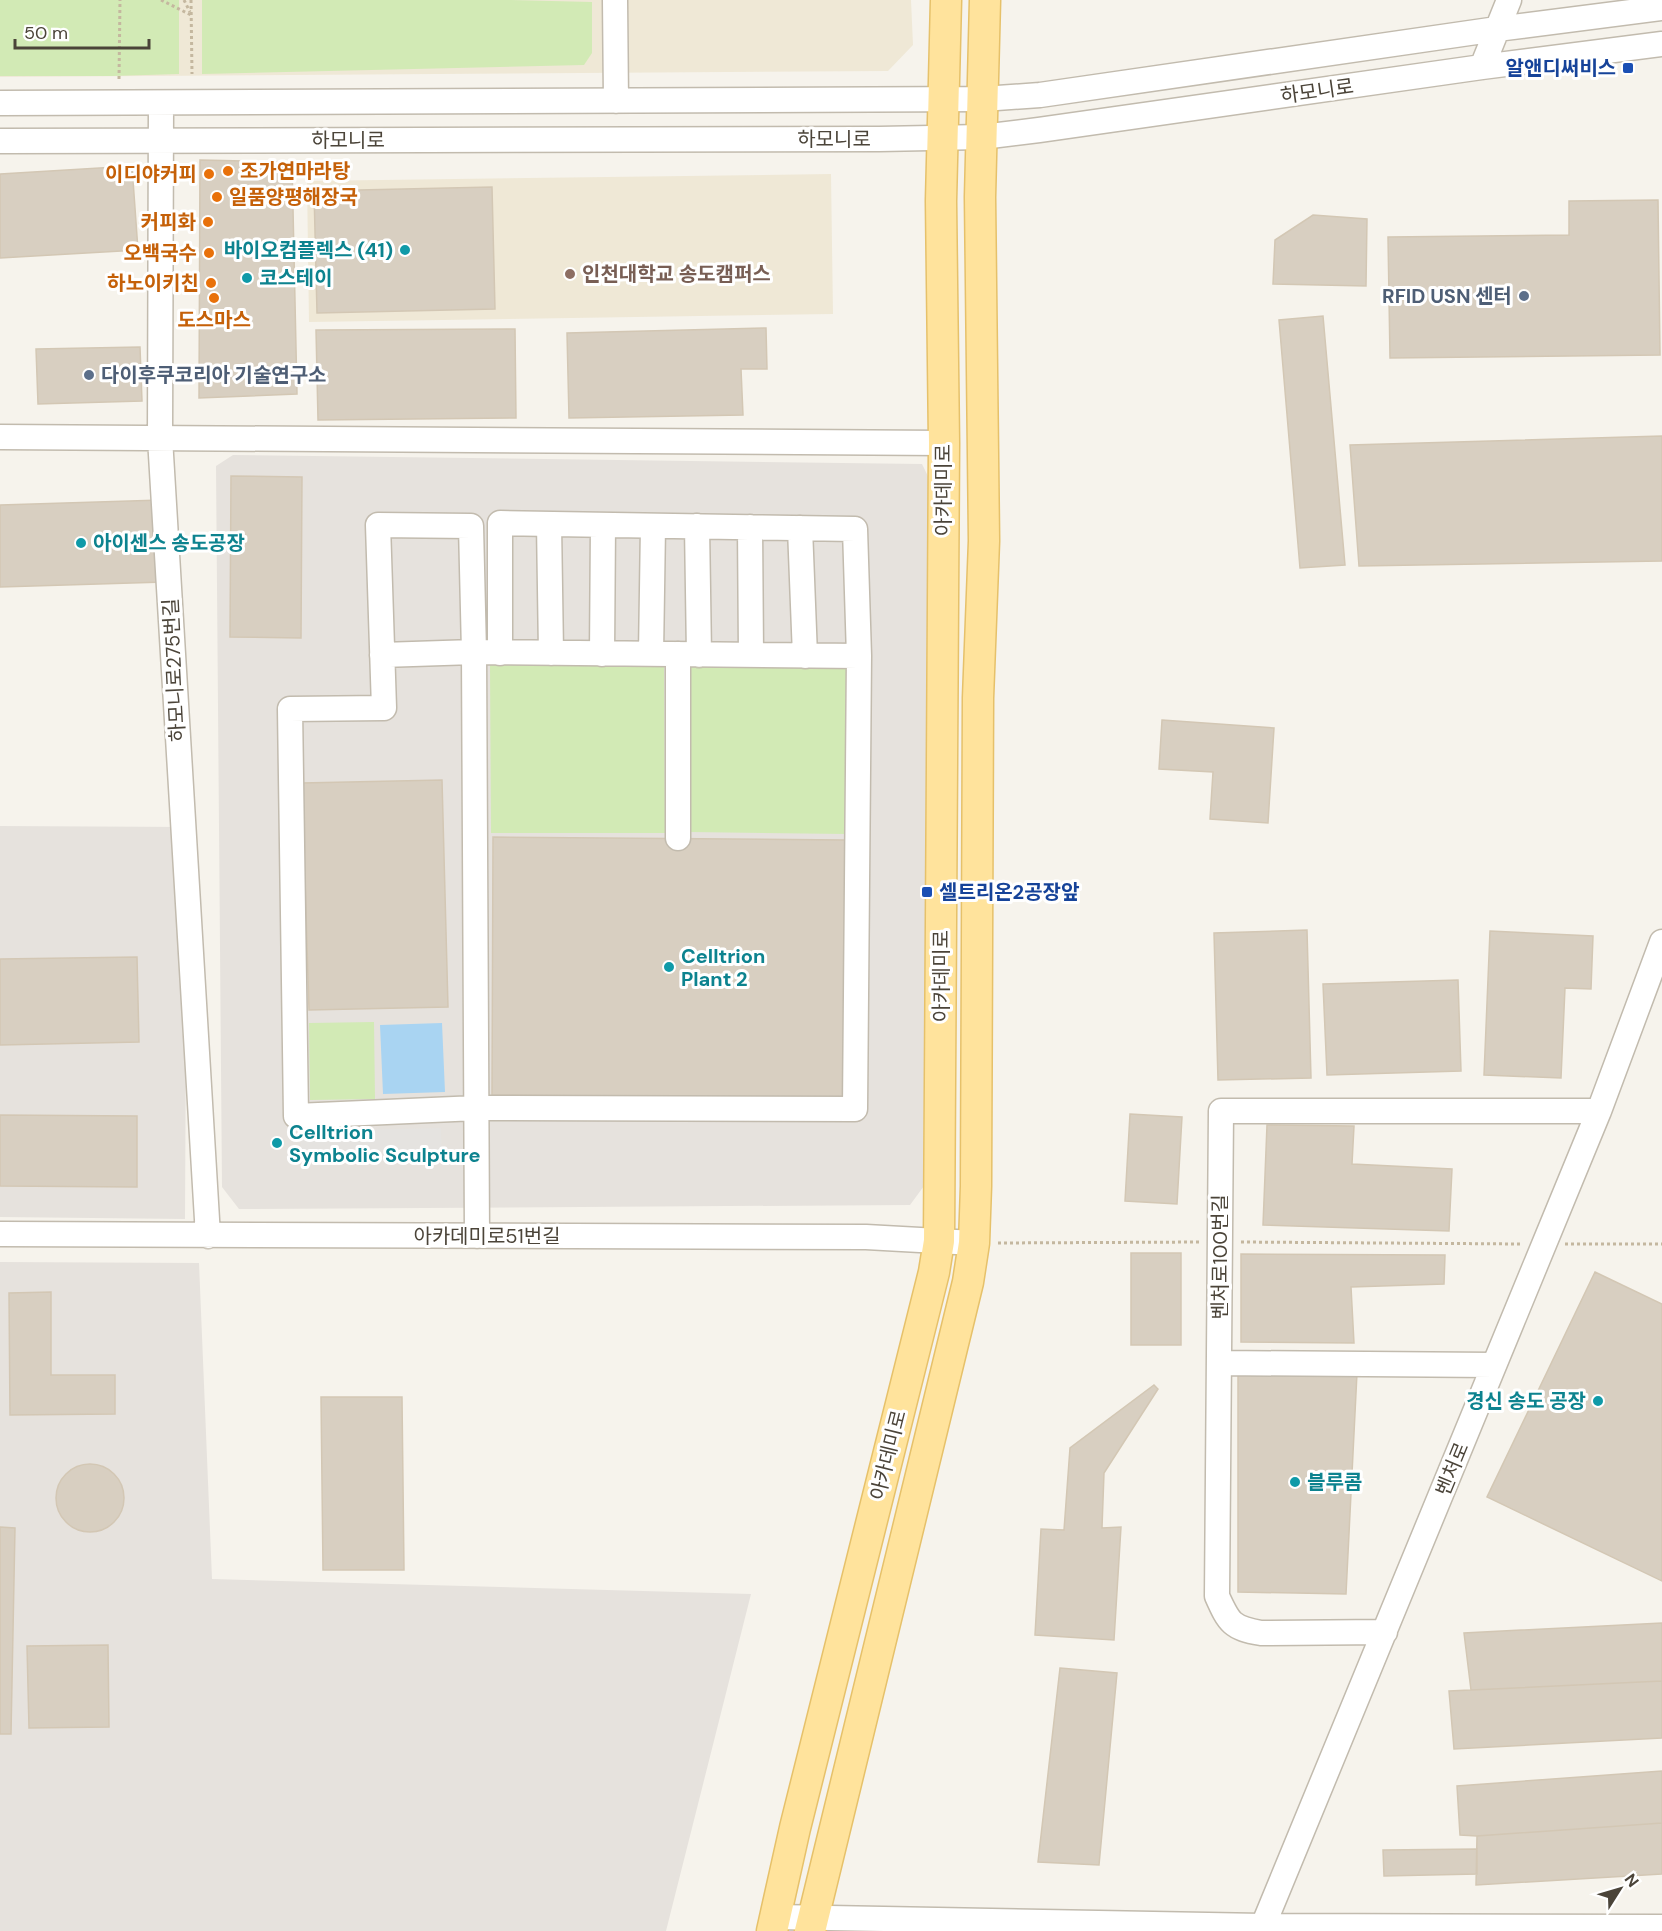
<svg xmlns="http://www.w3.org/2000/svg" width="1662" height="1931" font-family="'DM Sans','Noto Sans KR',sans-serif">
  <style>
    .industrial { fill: #e6e2dd }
    .education { fill: #efe8d6 }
    .green { fill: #d2eab5 }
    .parking { fill: #e5e3e0 }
    .water { fill: #a9d4f2 }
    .building { fill: #d8cfc1; stroke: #d3c7b4; stroke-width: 1.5 }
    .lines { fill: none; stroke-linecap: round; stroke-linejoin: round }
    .minor-casing { stroke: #c2bbae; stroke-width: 27 }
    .major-casing { stroke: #e6c16a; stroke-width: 33 }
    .path { stroke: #c4b79f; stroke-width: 3; stroke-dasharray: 3 3; stroke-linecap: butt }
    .minor { stroke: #fff; stroke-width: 24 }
    .major { stroke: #ffe39c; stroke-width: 30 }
    .transit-dot { fill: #1a4fb4; stroke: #fff; stroke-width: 2 }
    .food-dot { fill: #e8710a; stroke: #fff; stroke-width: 2 }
    .culture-dot { fill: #0f9aa8; stroke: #fff; stroke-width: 2 }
    .education-dot { fill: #8d6e63; stroke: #fff; stroke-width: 2 }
    .service-dot { fill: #5c6f8a; stroke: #fff; stroke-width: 2 }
    .labels { text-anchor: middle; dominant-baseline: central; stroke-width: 6; stroke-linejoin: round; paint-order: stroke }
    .transit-label { font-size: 20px; font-weight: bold; fill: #164399; stroke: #fff; text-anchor: end }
    .street-label { font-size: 20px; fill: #4b4439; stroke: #fff }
    .food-label { font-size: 20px; font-weight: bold; fill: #c56008; stroke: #fff; text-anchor: end }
    .culture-label { font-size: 20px; font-weight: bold; fill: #0d838f; stroke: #fff; text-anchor: start }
    .education-label { font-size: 20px; font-weight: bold; fill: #785e54; stroke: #fff; text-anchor: start }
    .service-label { font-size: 20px; font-weight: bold; fill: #4e5e75; stroke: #fff; text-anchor: end }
  </style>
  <rect width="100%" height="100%" fill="#f6f3ec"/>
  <path class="industrial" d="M233 455 922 464 939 499 935 1171 910 1205 239 1209 222 1187 216 466Z
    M0 826 187 827 185 1219 0 1217Z
    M0 1262 199 1263 212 1579 751 1594 666 1931H0Z"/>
  <path class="education" d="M0 0H911L913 45 888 71 0 77Z
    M831 174 833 314 309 322 307 181Z"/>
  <path class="green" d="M0 0H179V74L112 76H0Z
    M202 0H511L592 2V53L584 65 202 74Z
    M490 665H664L665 833H491Z
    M691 666 848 668 847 834 689 832Z
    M374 1022 375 1099 310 1100 309 1023Z"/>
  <path class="parking" d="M441 1128 442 1159 301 1163 300 1131Z"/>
  <path class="water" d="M442 1023 445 1092 383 1094 380 1025Z"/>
  <path class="building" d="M200 160 292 162 297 394 199 398Z
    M132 166 138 250 0 258V174Z
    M492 187 495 309 317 313 314 191Z
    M1658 200 1660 355 1390 358 1388 237 1569 235V201Z
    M1313 215 1367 219 1366 286 1273 284 1275 240Z
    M1323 316 1345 565 1300 568 1279 320Z
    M766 328 767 369H741L743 415 569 418 567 333Z
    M515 329 516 418 318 420 316 330Z
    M140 347 142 401 38 404 36 349Z
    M1662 436V561L1359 566 1350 445Z
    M231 476 302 477 301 638 230 637Z
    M161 500 164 582 0 587V505Z
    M1162 720 1274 728 1268 823 1210 819 1213 772 1159 769Z
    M442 780 448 1007 309 1010 302 783Z
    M493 837 846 840 845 1098 492 1095Z
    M1307 930 1311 1078 1218 1080 1214 933Z
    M1490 931 1593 936 1591 989 1565 988 1561 1078 1484 1075Z
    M137 957 139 1042 0 1045V959Z
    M1458 980 1461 1071 1327 1075 1323 984Z
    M1130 1114 1182 1117 1177 1204 1125 1201Z
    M0 1115 137 1116V1187L0 1186Z
    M1267 1125 1354 1126 1352 1164 1452 1169 1449 1231 1263 1225Z
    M1131 1253H1181V1345H1131Z
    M1241 1254 1445 1255 1444 1284 1351 1287 1354 1343 1241 1342Z
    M1595 1272 1662 1304V1581L1487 1497Z
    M51 1292V1375H115V1414L10 1415 9 1293Z
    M1238 1372 1357 1373 1346 1594 1238 1592Z
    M1154 1385 1158 1389 1104 1473 1102 1528 1121 1527 1114 1640 1035 1635 1041 1529 1064 1530 1070 1448Z
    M321 1397H402L404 1570H323Z
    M56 1498a34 34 0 1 1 68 0a34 34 0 1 1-68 0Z
    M0 1527 15 1528 11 1734H0Z
    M1662 1623V1681L1471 1690 1464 1633Z
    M108 1645 109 1727 29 1728 27 1646Z
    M1060 1668 1117 1673 1099 1865 1038 1862Z
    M1662 1681V1738L1454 1749 1449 1691Z
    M1662 1771V1823L1477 1836 1460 1835 1457 1786Z
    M1662 1823V1874L1476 1885 1477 1836Z
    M1477 1849V1874L1384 1876 1383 1850Z"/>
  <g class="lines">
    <defs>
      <path id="minor" d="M615 0 616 101
        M1482 67 1509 0
        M0 103 983 99 1040 95 1497 29 1662 8
        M161 103 160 438 208 1236
        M0 141 879 139 982 137 1039 130 1482 67 1662 44
        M0 437 944 443
        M549 524 551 653
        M697 526 699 655
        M750 527 751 655
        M800 528 805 656
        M500 653V523L855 529 859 656
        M602 654 603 525
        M651 654 653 526
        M678 654V838
        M382 655 474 652 471 526 378 525 384 708 290 709 296 1116 477 1108 855 1109 859 656 474 652 477 1236
        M0 1234 866 1237 974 1243
        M1219 1363 1494 1365
        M1385 1632 1261 1633C1232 1628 1229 1623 1217 1596L1221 1111H1599
        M776 1917 1263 1926 1662 1927
        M1263 1926 1599 1111 1662 942"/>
      <path id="major" d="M772 1931 795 1828 934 1272 939 1241 944 443 941 201 946 0
        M810 1931 968 1282 974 1243 976 1186 978 698 984 541 980 197 985 0"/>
    </defs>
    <use href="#minor" class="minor-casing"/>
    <use href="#major" class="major-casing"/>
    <path class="path" d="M161 0 191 15
      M184 0 190 12
      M191 0 192 74
      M119 79 120 0
      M1241 1242 1522 1244
      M998 1243 1201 1242
      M1565 1244H1662"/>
    <use href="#minor" class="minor"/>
    <use href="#major" class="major"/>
  </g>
  <g class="transit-dot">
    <rect x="1622" y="62" width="12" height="12" rx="3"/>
    <rect x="921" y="886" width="12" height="12" rx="3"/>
  </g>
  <g class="food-dot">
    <circle cx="228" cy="171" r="6"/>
    <circle cx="209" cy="174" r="6"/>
    <circle cx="217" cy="197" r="6"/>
    <circle cx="208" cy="222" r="6"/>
    <circle cx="209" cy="253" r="6"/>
    <circle cx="211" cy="283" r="6"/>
    <circle cx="214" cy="298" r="6"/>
  </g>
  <g class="culture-dot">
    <circle cx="405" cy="250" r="6"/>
    <circle cx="247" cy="278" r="6"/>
    <circle cx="81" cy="543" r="6"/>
    <circle cx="669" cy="967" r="6"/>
    <circle cx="277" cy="1143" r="6"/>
    <circle cx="1598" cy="1401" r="6"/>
    <circle cx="1295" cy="1482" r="6"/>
  </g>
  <circle class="education-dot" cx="570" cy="274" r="6"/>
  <g class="service-dot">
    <circle cx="1524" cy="296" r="6"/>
    <circle cx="89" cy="375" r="6"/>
  </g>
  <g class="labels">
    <g class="transit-label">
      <text x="1616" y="68">알앤디써비스</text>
      <text x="939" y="892" text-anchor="start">셀트리온2공장앞</text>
    </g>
    <g class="street-label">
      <text transform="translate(1317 91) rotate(-8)">하모니로</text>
      <text x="834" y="139">하모니로</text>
      <text x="348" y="140">하모니로</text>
      <text transform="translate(943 490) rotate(-90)">아카데미로</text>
      <text transform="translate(174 670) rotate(-93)">하모니로275번길</text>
      <text transform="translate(941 976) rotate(-90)">아카데미로</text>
      <text x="487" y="1236">아카데미로51번길</text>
      <text transform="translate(1220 1257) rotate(-90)">벤처로100번길</text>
      <text transform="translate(888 1455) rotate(-76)">아카데미로</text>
      <text transform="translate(1452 1469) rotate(-68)">벤처로</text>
    </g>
    <g class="food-label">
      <text x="240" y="171" text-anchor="start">조가연마라탕</text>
      <text x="197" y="174">이디야커피</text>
      <text x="229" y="197" text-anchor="start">일품양평해장국</text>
      <text x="196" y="222">커피화</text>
      <text x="197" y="253">오백국수</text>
      <text x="199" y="283">하노이키친</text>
      <text x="214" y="320" text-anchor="middle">도스마스</text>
    </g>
    <g class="culture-label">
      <text x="393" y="250" text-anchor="end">바이오컴플렉스 (41)</text>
      <text x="259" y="278">코스테이</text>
      <text x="93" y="543">아이센스 송도공장</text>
      <text x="681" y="956">Celltrion<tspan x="681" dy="23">Plant 2</tspan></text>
      <text x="289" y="1132">Celltrion<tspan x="289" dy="23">Symbolic Sculpture</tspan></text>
      <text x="1586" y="1401" text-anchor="end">경신 송도 공장</text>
      <text x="1307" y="1482">블루콤</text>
    </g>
    <g class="education-label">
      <text x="582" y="274">인천대학교 송도캠퍼스</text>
    </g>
    <g class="service-label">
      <text x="1512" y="296">RFID USN 센터</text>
      <text x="101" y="375" text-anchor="start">다이후쿠코리아 기술연구소</text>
    </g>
  </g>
  <g transform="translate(1620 1889) rotate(53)" stroke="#ffffff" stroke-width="4.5" paint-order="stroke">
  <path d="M0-4.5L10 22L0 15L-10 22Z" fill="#4b4439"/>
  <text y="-9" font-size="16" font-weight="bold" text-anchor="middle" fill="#4b4439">N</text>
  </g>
  <path d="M15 39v9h134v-9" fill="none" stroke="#4b4439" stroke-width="3"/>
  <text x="24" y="39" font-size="18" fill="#4b4439" stroke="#ffffff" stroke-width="4.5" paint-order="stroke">50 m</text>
</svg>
